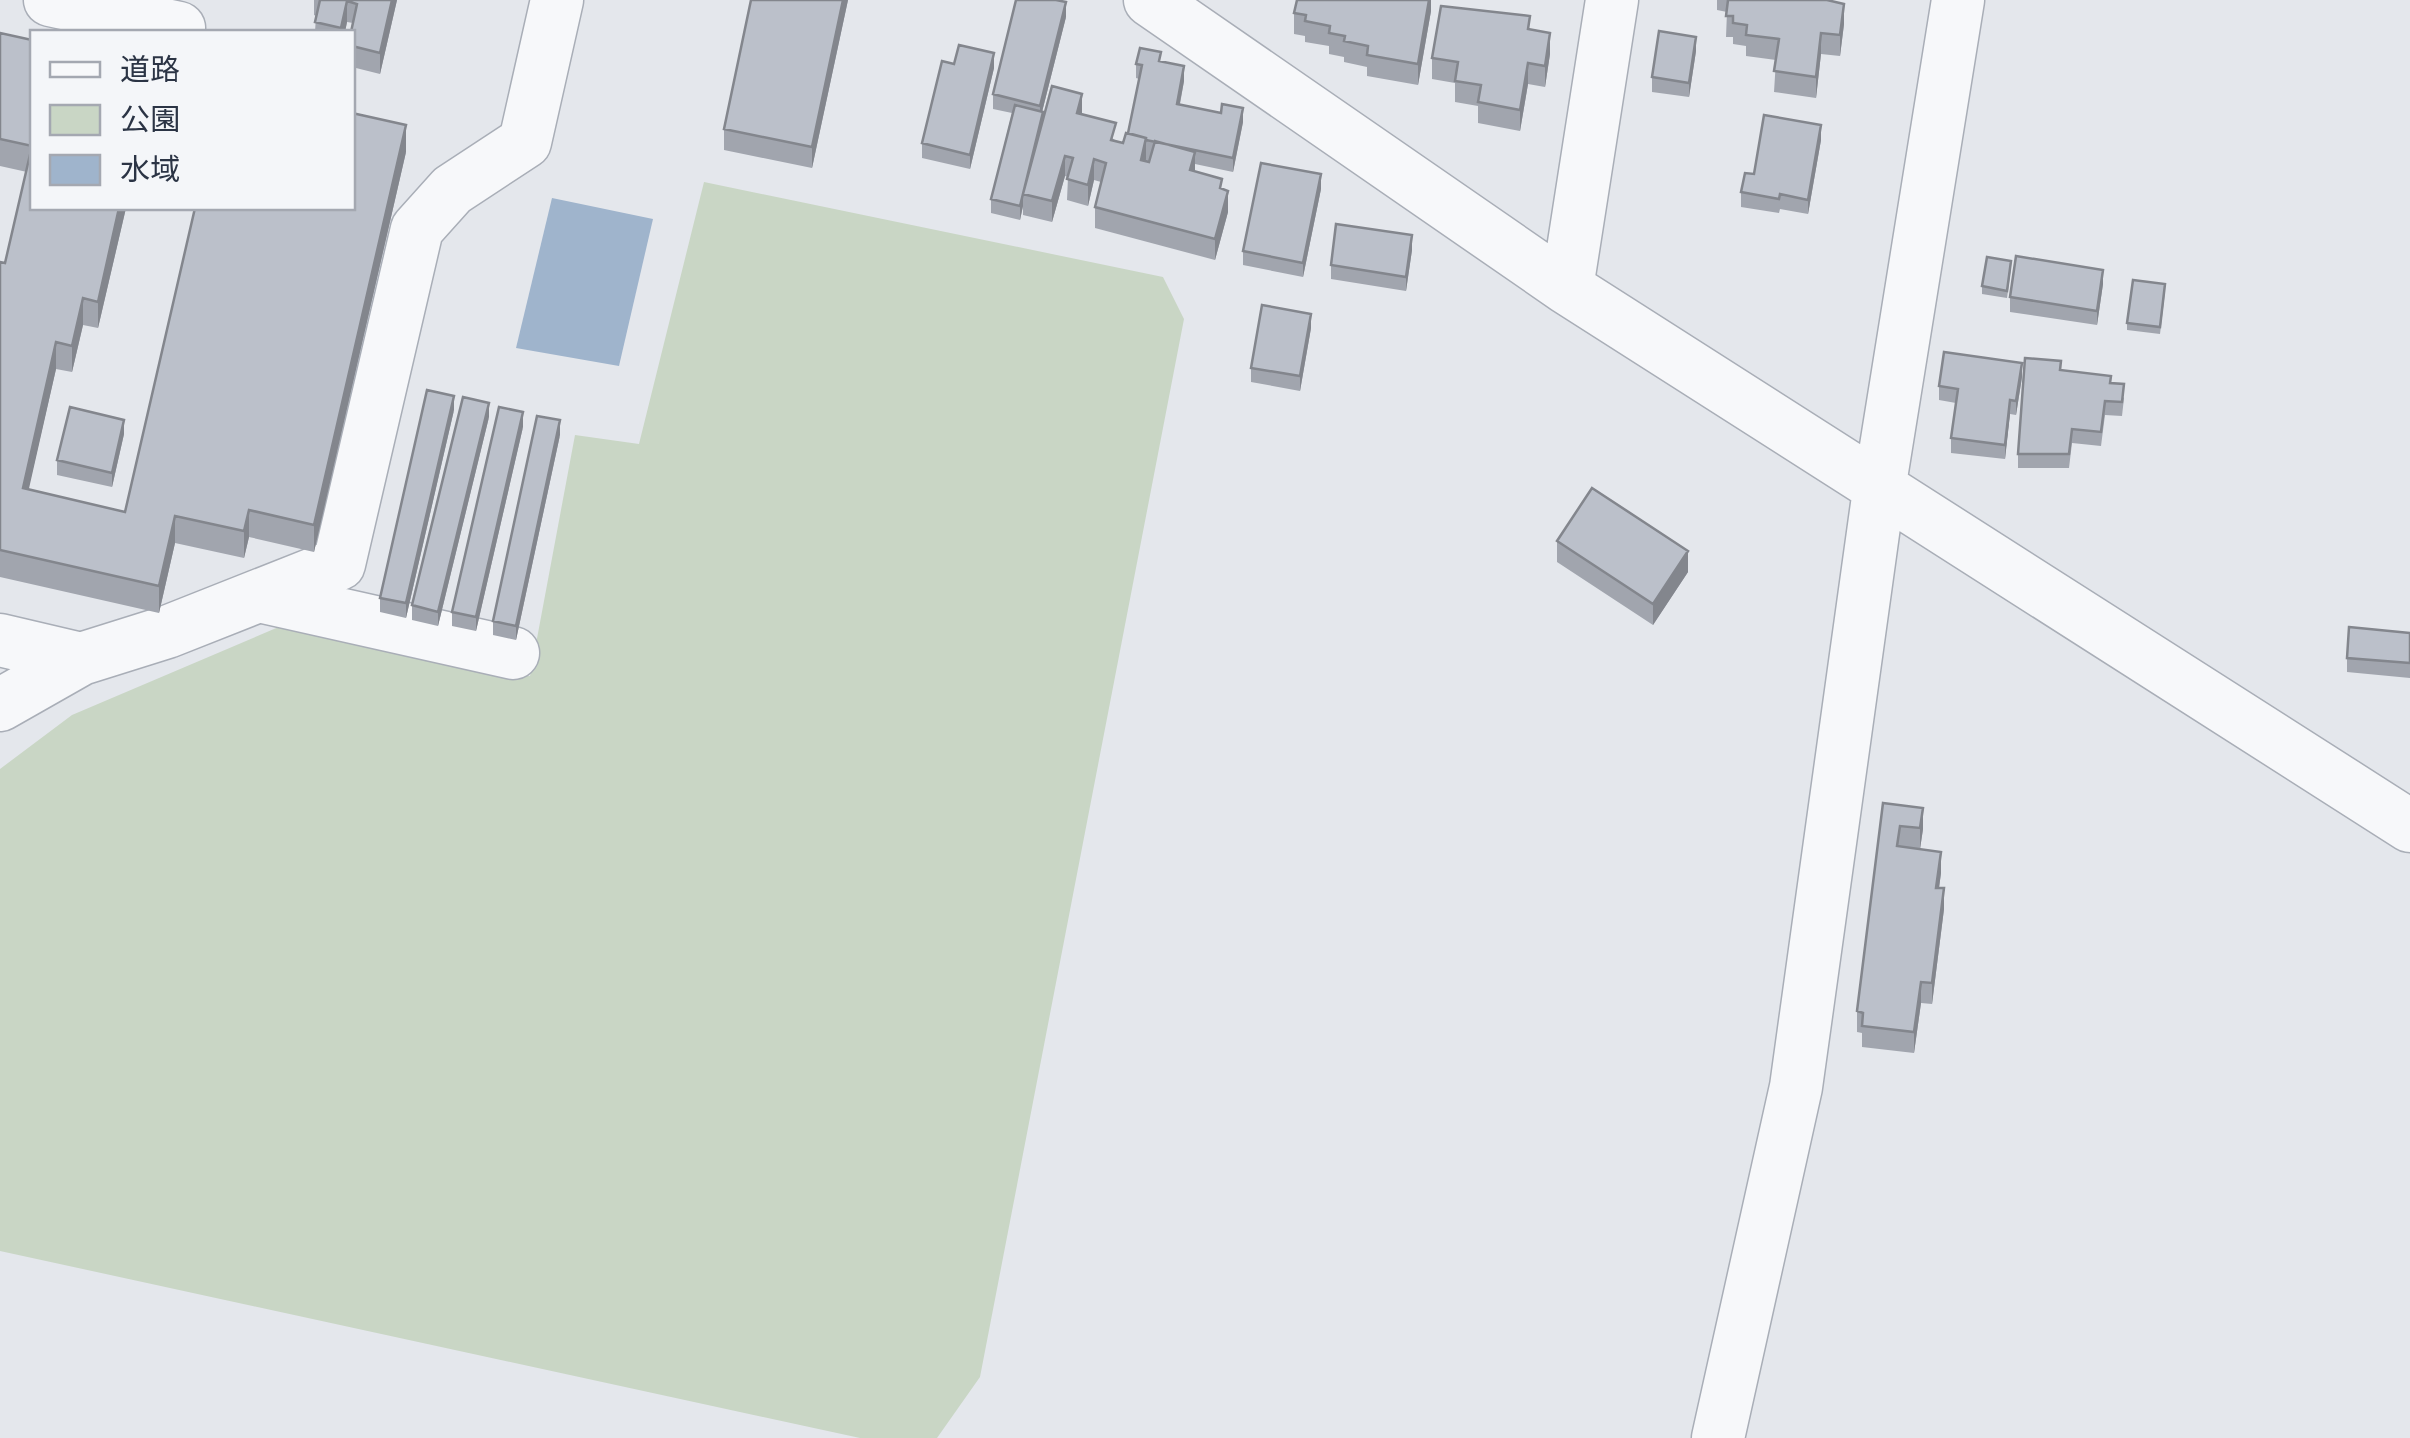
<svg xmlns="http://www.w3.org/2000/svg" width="2410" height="1438" font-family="Montserrat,'Noto Sans JP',sans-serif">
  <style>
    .green { fill: #c9d6c5 }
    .water { fill: #9fb4cc }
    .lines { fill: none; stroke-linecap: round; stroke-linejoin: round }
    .minor-casing { stroke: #a9aeb7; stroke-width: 55 }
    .minor { stroke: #f7f8fa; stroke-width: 52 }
    .wall { fill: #a1a5ae }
    .shaded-wall { fill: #83868d }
    .building { fill: #bbc0ca; stroke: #83868d; stroke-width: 2.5 }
  </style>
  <rect width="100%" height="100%" fill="#e4e7ec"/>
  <path class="green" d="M704 182 1163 277 1184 319 980 1377 937 1438H860L0 1251V769L72 715 288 623 530 676 575 435 639 444Z"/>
  <path class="water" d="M552 198 653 219 619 366 516 348Z"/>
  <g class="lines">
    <defs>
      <path id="minor" d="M50 0 179 28
        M1150 0 1567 288 2410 826
        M1567 288 1612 0
        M259 596 513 653
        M0 640 81 659 0 705
        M81 659 167 632 339 564 417 229 452 190 525 142 557 0
        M1718 1438 1796 1087 1879 490 1958 0"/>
    </defs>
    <use href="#minor" class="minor-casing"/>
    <use href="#minor" class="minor"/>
  </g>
  <path class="wall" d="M314 0H397L380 74 352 67 353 23 347 22 345 32H315L316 16 314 15Z
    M751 0H848L812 168 724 150V129Z
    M1431 0V11L1418 85 1367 76V67L1344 62V57L1329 54V46L1305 42V36L1294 34V13Z
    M1717 0H1829L1844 24 1840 56 1821 54 1816 98 1774 92 1776 60 1746 56V46L1733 44V37H1726L1727 12 1717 10Z
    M1066 17 1042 112 1043 119 1082 115 1116 141 1123 143 1128 133 1139 79 1136 78V64L1161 62 1184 81 1180 104 1243 122 1233 172 1195 164V172L1222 189 1228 212 1215 260 1095 228V207L1101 182 1094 180 1088 206 1067 200 1068 177 1065 176 1052 222 1023 215V206L1020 220 991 213V199L1012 113 993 109V94Z
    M1530 30 1550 54 1545 87 1528 84 1520 131 1478 123V106L1455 102V83L1432 79V58Z
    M0 33 32 40V208H126L98 328 83 325 72 372 56 369 28 490 125 512 406 152 314 552 249 537 244 558 175 543 159 613 0 577V262L5 263 27 172 0 166Z
    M1696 51 1689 97 1652 92V77Z
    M954 64 994 68 970 169 922 158V143Z
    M1821 140 1808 214 1780 209 1779 213 1741 207V192L1754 174Z
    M1321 189 1303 277 1243 265V251Z
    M1412 250 1406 291 1331 279V265Z
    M2011 268 2007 298 1982 294V286Z
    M2103 284 2097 325 2010 312V297Z
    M2165 292 2160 334 2127 330V323Z
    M1311 328 1300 391 1251 382V368Z
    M2061 370 2111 383 2124 398 2122 416 2105 415 2101 446 2072 443 2069 468H2018V454Z
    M2022 377 2016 415 2010 414 2005 459 1951 453V438L1956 403 1939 400V386Z
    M454 410 406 618 380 612V598Z
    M489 417 438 626 412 620V605Z
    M523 427 476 631 452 626V612Z
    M124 434 112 487 57 475V460Z
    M560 435 516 640 493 635V621Z
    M1557 541 1688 572 1653 625 1557 562Z
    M2410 633V678L2347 672V658Z
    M1883 803 1923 829 1920 849 1941 873 1939 888 1944 909 1932 1004 1921 1003 1914 1053 1862 1047V1033L1857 1032V1011Z"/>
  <path class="shaded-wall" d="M392 0H397L380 74V53Z
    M843 0H848L812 168V147Z
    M1429 0H1431V11L1418 85V64Z
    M347 1V22L345 32H341Z
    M1066 2V17L1040 120V106Z
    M1844 4V24L1840 56V35Z
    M1550 33V54L1545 87V66Z
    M1821 33V54L1816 98V77Z
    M1696 37V51L1689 97V83Z
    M994 53V68L970 169V155Z
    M1528 63V84L1520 131V110Z
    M1184 66V81L1177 118V104Z
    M1082 94V115L1077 113Z
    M1243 108V122L1233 172V158Z
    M1043 112V127L1023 194V206L1020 220V206Z
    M406 125V152L314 552V525Z
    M1821 125V140L1808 214V200Z
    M1146 138V159L1141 181V160Z
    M1195 152V173L1190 170Z
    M1065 156V176L1052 222V201Z
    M1094 159V180L1088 206V185Z
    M1321 174V189L1303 277V263Z
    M1228 191V212L1215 260V239Z
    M119 208H126L98 328V302Z
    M1412 235V250L1406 291V277Z
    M2103 270V284L2097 325V311Z
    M83 298V325L72 372V346Z
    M1311 314V328L1300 391V376Z
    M56 342V369L23 515V488Z
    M2022 363V377L2016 415V401Z
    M454 396V410L406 618V603Z
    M2010 400V414L2005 459V445Z
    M489 403V417L438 626V612Z
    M523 412V427L476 631V617Z
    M124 420V434L112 487V473Z
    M560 420V435L516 640V626Z
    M249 510V537L244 558V531Z
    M175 516V543L159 613V586Z
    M1688 551V572L1653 625V604Z
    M1923 808V829L1920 849V828Z
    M1941 852V873L1936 909V888Z
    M1944 888V909L1932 1004V983Z
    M1921 982V1003L1914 1053V1032Z"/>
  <path class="building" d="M320 0H392L380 53 352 46V32H351L357 4 347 1 341 28 315 22Z
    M751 0H843L812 147 724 129Z
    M1016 0H1056L1066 2 1040 106 993 94Z
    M1297 0H1429L1418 64 1367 55 1368 46 1344 41 1345 36 1329 33 1330 26 1305 21 1306 15 1294 13Z
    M1728 0H1827L1844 4 1840 35 1821 33 1816 77 1774 71 1779 39 1746 35 1747 25 1733 23V16H1726Z
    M1441 6 1530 16 1528 29 1550 33 1545 66 1528 63 1520 110 1478 102 1481 85 1455 81 1458 62 1432 58Z
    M1659 31 1696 37 1689 83 1652 77Z
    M0 33 32 40V146L0 139Z
    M959 45 994 53 970 155 922 143 942 61 954 64Z
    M1140 48 1161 52 1159 61 1184 66 1177 104 1221 113 1222 104 1243 108 1233 158 1146 140V138L1128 133 1142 65 1136 64Z
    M1052 86 1082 94 1077 113 1116 123 1111 140 1123 143 1126 133 1146 138 1141 160 1149 162 1155 141 1195 152 1190 170 1222 179 1220 188 1228 191 1215 239 1095 207 1106 163 1094 159 1088 185 1067 179 1073 158 1065 156 1052 201 1023 194Z
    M1015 105 1043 112 1020 206 991 199Z
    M352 113 406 125 314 525 249 510 244 531 175 516 159 586 0 550V262L5 263 32 146V208H119L98 302 83 298 72 346 56 342 23 488 125 512 195 208H352Z
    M1764 115 1821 125 1808 200 1780 194 1779 199 1741 192 1745 173 1754 174Z
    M1261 163 1321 174 1303 263 1243 251Z
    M1336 224 1412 235 1406 277 1331 265Z
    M2016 256 2103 270 2097 311 2010 297Z
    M1987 257 2011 261 2007 291 1982 286Z
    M2133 280 2165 284 2160 327 2127 323Z
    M1262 305 1311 314 1300 376 1251 368Z
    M1944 352 2022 363 2016 401 2010 400 2005 445 1951 438 1958 389 1939 386Z
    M2025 358 2061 361 2060 370 2111 376 2110 383 2124 384 2122 402 2105 401 2101 432 2072 429 2069 454H2018Z
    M427 390 454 396 406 603 380 598Z
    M463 397 489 403 438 612 412 605Z
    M70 407 124 420 112 473 57 460Z
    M499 407 523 412 476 617 452 612Z
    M537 416 560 420 516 626 493 621Z
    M1592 488 1688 551 1653 604 1557 541Z
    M2349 627 2410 633V663L2347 658Z
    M1883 803 1923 808 1920 828 1900 826 1897 846 1941 852 1936 888H1944L1932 983 1921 982 1914 1032 1862 1026 1863 1013 1857 1011Z"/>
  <rect x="30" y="30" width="325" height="180" fill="#f4f6f9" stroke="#a4a8b1" stroke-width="2.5"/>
  <rect x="50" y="62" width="50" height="15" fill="#f7f8fa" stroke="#a4a8b1" stroke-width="2.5"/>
  <text x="120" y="80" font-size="30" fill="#2b3445">道路</text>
  <rect x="50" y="105" width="50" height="30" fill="#c9d6c5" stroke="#a4a8b1" stroke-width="2.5"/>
  <text x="120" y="130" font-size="30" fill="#2b3445">公園</text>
  <rect x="50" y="155" width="50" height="30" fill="#9fb4cc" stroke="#a4a8b1" stroke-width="2.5"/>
  <text x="120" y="180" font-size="30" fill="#2b3445">水域</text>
</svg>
